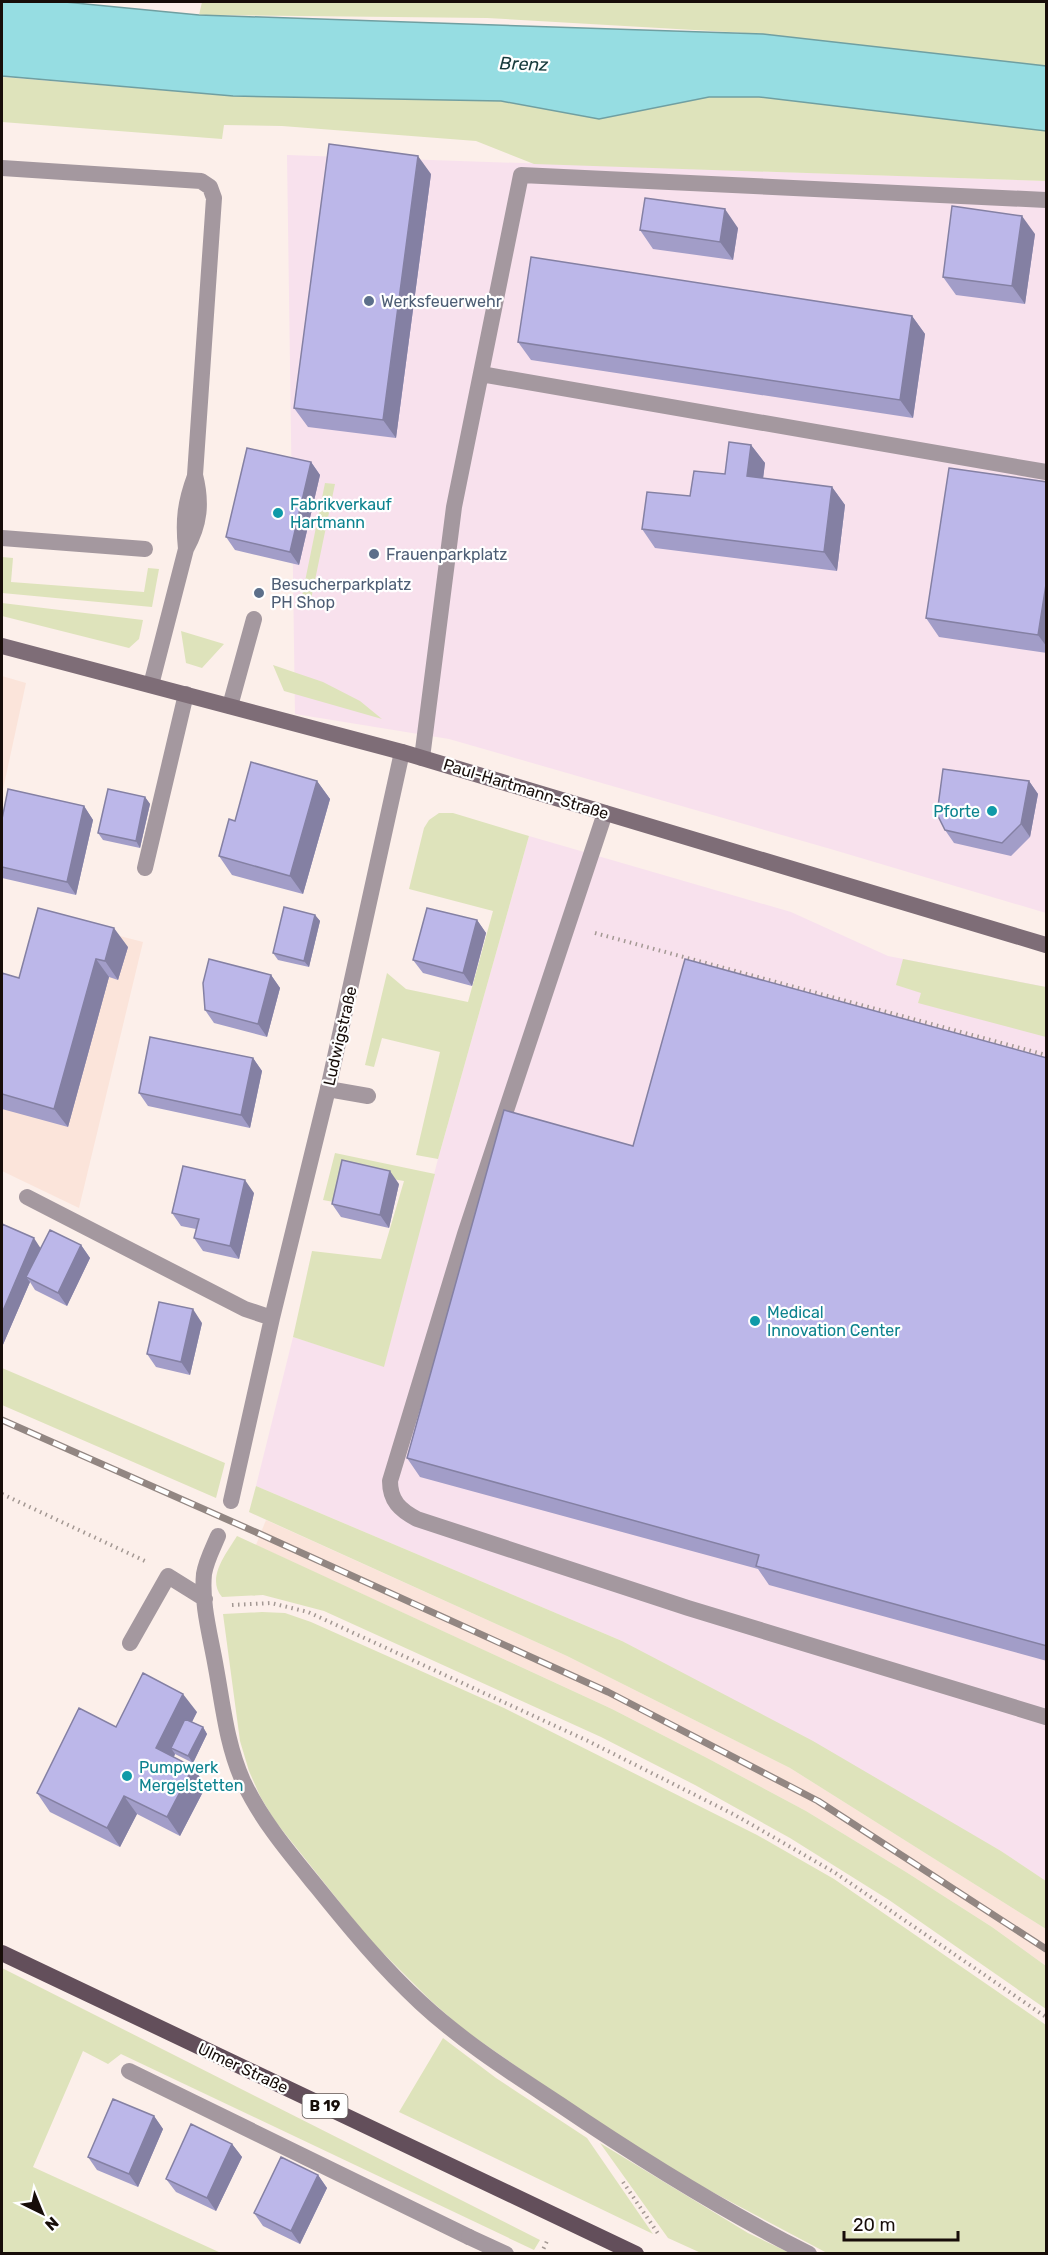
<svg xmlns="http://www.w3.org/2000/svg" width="1048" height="2255" font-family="Rubik,sans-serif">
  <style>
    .built { fill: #fbe4da }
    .industrial { fill: #f8e1ed }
    .green { fill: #dee3bb }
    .water { fill: #96dde2; stroke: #709fa1; stroke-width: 1.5 }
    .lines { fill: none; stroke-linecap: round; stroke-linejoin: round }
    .path { stroke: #a39893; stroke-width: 4; stroke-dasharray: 1.5 4.5; stroke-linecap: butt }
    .service { stroke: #a4989f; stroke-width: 16 }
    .minor { stroke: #a4989f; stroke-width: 16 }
    .secondary { stroke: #7e6d77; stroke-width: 16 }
    .primary { stroke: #634f5b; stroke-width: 16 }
    .rail-casing { stroke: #928682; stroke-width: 7 }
    .rail { stroke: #fff; stroke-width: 4.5; stroke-dasharray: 14; stroke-linecap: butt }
    .wall { fill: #a29dc8 }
    .shaded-wall { fill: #8480a3 }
    .building { fill: #bcb7e9; stroke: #8480a3; stroke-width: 1.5 }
    .service-dot { fill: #5c6f8a; stroke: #fff; stroke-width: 2 }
    .culture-dot { fill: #0f9aa8; stroke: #fff; stroke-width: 2 }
    .labels { text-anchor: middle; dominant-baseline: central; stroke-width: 4.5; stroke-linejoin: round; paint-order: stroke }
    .shield { fill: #fff; stroke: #5d5653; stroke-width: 1.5 }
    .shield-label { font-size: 15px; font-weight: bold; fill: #170d09 }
    .service-label { font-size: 16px; fill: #4e5e75; stroke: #fff; text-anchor: start }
    .culture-label { font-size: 16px; fill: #0d838f; stroke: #fff; text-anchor: start }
    .street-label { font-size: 16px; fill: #170d09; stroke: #fff }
    .water-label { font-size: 18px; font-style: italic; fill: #183b3d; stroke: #fff }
  </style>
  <rect width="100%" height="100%" fill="#fcefea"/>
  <path class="built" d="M2 676 26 683 2 794Z
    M54 919 143 942 79 1208 2 1171V988L33 996Z
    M266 1520 567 1656 790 1768 1046 1929V1966L992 1927 906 1872 806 1811 709 1759 612 1709 256 1545Z"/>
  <path class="industrial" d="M287 155 1046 181V913L834 850 449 739 295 714Z
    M529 836 791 912 888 956 1046 987V1881L1001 1851 622 1641 256 1486 293 1337 384 1366 438 1159Z"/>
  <path class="green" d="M202 2H1046V66L763 34 487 18 199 15Z
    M2 77 233 96 501 101 599 119 709 97H759L1046 131V181L534 164 476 141 282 126 224 125 222 139 2 122Z
    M325 483 335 484 310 604 301 601Z
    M2 557 13 558 11 582 144 592 148 568 159 569 152 607 2 593Z
    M2 603 143 620 139 639 129 648 2 616Z
    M181 631 224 644 202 668 186 663Z
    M273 665 323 682 360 701 382 719 284 691Z
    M439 813H453L529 836 438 1159 416 1155 440 1052 382 1038 374 1067 365 1065 387 973 406 989 468 1002 493 911 409 889 424 828 429 820Z
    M903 959 1046 987V1037L918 1003 921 993 896 985Z
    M335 1153 435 1174 384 1367 293 1337 312 1251 381 1259 404 1181 347 1171 339 1203 323 1200Z
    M2 1368 225 1463 216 1498 2 1405Z
    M256 1486 622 1641 813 1741 1001 1851 1046 1881V1929L790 1768 567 1656 249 1512Z
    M237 1536 612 1709 709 1759 806 1811 906 1872 992 1927 1046 1966V2009L889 1900 790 1838 695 1785 601 1737 324 1611 263 1595 222 1597C206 1578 226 1554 237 1536Z
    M262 1612 285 1613 311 1622 504 1708 757 1835 834 1879 1046 2025V2253H827L686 2178 594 2120 464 2030 429 1999 369 1939 275 1821 260 1796 249 1771 240 1741 223 1614Z
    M2 1968 540 2240 534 2250 121 2054 108 2064 83 2051 33 2167 221 2253H2Z
    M443 2038 496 2078 587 2138 653 2234 399 2112Z
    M600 2143 748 2233 790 2253H701L668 2238Z"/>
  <path class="water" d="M2 2H65L199 15 763 34 1046 66V131L759 97H709L599 119 501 101 233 96 2 76Z"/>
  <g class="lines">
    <path class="path" d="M595 933 1046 1055
      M2 1494 145 1561
      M232 1605 271 1603 308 1612 588 1741 733 1814 834 1872 1046 2017
      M623 2182 659 2235
      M541 2254 547 2241"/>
    <path class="service" d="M2 168 201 181 210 187 214 198 195 475C202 503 200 524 186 549L151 685
      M481 374 1046 472
      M2 538 145 549
      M186 549C183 521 185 503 195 476
      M230 706 254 619
      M422 758 454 507 521 175 1046 200
      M605 813 465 1234 390 1481C390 1501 400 1510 417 1519L688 1608 1046 1717
      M145 868 186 694
      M328 1089 368 1096
      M218 1536C213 1548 206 1561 204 1574 201 1604 211 1638 216 1668 223 1706 227 1746 243 1781 261 1820 290 1854 317 1887 350 1928 383 1968 421 2003 463 2042 512 2073 559 2104 640 2159 722 2210 809 2254
      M130 1643 168 1576 205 1599
      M129 2071 469 2237"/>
    <path class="minor" d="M27 1197 245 1309 272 1318
      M231 1501 272 1318 328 1089 402 752
      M469 2237 506 2254"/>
    <path class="secondary" d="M2 646 402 752 1046 945"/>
    <path class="primary" d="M2 1953 636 2254"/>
    <defs>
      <path id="rail" d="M2 1420 260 1534 608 1692 818 1801 1046 1949"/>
    </defs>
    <use href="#rail" class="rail-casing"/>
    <use href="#rail" class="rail"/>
  </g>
  <path class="wall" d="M431 174 396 438 308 427 294 408Z
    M738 228 733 260 653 249 640 230Z
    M1035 234 1025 304 956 295 943 277Z
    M912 316 925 334 913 418 531 360 518 342Z
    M751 445 765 463 763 478 832 487 845 505 837 571 655 548 642 529 690 496 725 474Z
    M311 462 320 475 299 565 235 550 226 537Z
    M1047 482V653L939 637 926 618Z
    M317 781 330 799 303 894 232 875 219 856 235 821Z
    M1029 781 1038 794 1030 837 1011 856 954 843 945 830Z
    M145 797 150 804 140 848 103 840 98 833Z
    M84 806 93 820 76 895 2 878V819Z
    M315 915 320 921 309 967 278 960 273 953Z
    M477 920 486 933 472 986 423 973 413 960Z
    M128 947 118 980 109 977 68 1127 2 1109V973L19 978Z
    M271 975 280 988 267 1037 214 1023 205 1010Z
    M253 1058 262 1071 250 1128 148 1106 139 1093Z
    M1047 1058V1661L769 1585 758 1569 420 1477 407 1458 633 1146Z
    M399 1184 389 1228 341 1217 332 1204Z
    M254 1193 239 1259 203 1251 194 1238 196 1229 181 1226 172 1213Z
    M2 1224 41 1248 81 1245 90 1258 67 1306 35 1290 30 1282 2 1347Z
    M202 1323 190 1375 156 1367 147 1354Z
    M197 1712 192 1722 203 1727 207 1734 193 1763 175 1754 174 1757 206 1786 180 1836 137 1814 120 1847 50 1812 37 1793 116 1727Z
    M154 2116 163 2129 138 2187 97 2170 88 2157Z
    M232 2144 242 2157 216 2211 176 2192 166 2179Z
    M318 2175 327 2188 300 2244 263 2226 254 2213Z"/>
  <path class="shaded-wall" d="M418 156 431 174 396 438 383 420Z
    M725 209 738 228 733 260 720 242Z
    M1022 216 1035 234 1025 304 1012 286Z
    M912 316 925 334 913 418 900 400Z
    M751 445 765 463 761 495 747 476Z
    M311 462 320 475 299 565 290 552Z
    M832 487 845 505 837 571 824 552Z
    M1047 578V647L1038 635Z
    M317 781 330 799 303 894 290 876Z
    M1029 781 1038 794 1030 837 1021 824Z
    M145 797 150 804 140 848 136 841Z
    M84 806 93 820 76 895 67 882Z
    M315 915 320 921 309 967 304 961Z
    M477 920 486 933 472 986 463 973Z
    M114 928 128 947 118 980 105 961Z
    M96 959 109 977 68 1127 54 1109Z
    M271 975 280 988 267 1037 258 1024Z
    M253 1058 262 1071 250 1128 241 1115Z
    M390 1171 399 1184 389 1228 380 1215Z
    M245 1180 254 1193 239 1259 230 1246Z
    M34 1238 43 1252 26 1277 30 1282 2 1347V1313Z
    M81 1245 90 1258 67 1306 58 1293Z
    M193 1309 202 1323 190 1375 181 1362Z
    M183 1694 197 1712 177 1751 171 1748 175 1754 169 1767 156 1748Z
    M203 1727 207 1734 193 1763 188 1756Z
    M193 1767 206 1786 180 1836 167 1817Z
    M124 1796 137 1814 120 1847 107 1828Z
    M154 2116 163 2129 138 2187 129 2174Z
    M232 2144 242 2157 216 2211 207 2198Z
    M318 2175 327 2188 300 2244 291 2231Z"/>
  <path class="building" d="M329 144 418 156 383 420 294 408Z
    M645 198 725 209 720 242 640 230Z
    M952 206 1022 216 1012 286 943 277Z
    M531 257 912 316 900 400 518 342Z
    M729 442 751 445 747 476 832 487 824 552 642 529 647 492 690 496 694 471 725 474Z
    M247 448 311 462 290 552 226 537Z
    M949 468 1047 482V578L1038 635 926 618Z
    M251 762 317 781 290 876 219 856 229 819 235 821Z
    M943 769 1029 781 1021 824 1002 843 945 830 937 814Z
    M8 789 84 806 67 882 2 867V819Z
    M108 789 145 797 136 841 98 833Z
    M284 907 315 915 304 961 273 953Z
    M38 908 114 928 105 961 96 959 54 1109 2 1094V973L19 978Z
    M427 908 477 920 463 973 413 960Z
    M209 959 271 975 258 1024 205 1010 203 983Z
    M685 959 1047 1058V1646L756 1566 759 1555 407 1458 504 1110 633 1146Z
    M150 1037 253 1058 241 1115 139 1093Z
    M342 1160 390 1171 380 1215 332 1204Z
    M183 1166 245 1180 230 1246 194 1238 199 1219 172 1213Z
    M2 1224 34 1238 2 1313Z
    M50 1230 81 1245 58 1293 26 1277Z
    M159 1302 193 1309 181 1362 147 1354Z
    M143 1673 183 1694 156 1748 193 1767 167 1817 124 1796 107 1828 37 1793 79 1708 116 1727Z
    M185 1719 203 1727 188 1756 171 1748Z
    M113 2099 154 2116 129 2174 88 2157Z
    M191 2124 232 2144 207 2198 166 2179Z
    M281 2157 318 2175 291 2231 254 2213Z"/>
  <g class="service-dot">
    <circle cx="369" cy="301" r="6"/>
    <circle cx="374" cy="554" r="6"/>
    <circle cx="259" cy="593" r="6"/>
  </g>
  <g class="culture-dot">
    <circle cx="278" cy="513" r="6"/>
    <circle cx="992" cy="811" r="6"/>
    <circle cx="755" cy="1321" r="6"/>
    <circle cx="127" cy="1776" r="6"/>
  </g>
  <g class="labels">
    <rect class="shield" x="302.5" y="2094" width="45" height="24" rx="4.5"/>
    <g class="shield-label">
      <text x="325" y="2106">B 19</text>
    </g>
    <g class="service-label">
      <text x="381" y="301">Werksfeuerwehr</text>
      <text x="386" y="554">Frauenparkplatz</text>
      <text x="271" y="584">Besucherparkplatz<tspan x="271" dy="18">PH Shop</tspan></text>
    </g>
    <g class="culture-label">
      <text x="290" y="504">Fabrikverkauf<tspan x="290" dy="18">Hartmann</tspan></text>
      <text x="980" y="811" text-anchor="end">Pforte</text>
      <text x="767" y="1312">Medical<tspan x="767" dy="18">Innovation Center</tspan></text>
      <text x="139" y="1767">Pumpwerk<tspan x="139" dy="18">Mergelstetten</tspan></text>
    </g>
    <g class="street-label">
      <text transform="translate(526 789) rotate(17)">Paul-Hartmann-Straße</text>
      <text transform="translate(340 1036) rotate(-77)">Ludwigstraße</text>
      <text transform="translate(243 2068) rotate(25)">Ulmer Straße</text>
    </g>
    <g class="water-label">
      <text transform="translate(524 64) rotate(2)">Brenz</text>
    </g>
  </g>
  <rect width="1048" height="2255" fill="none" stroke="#170d09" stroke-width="6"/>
  <g transform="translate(42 2213) rotate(137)" stroke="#ffffff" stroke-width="4.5" paint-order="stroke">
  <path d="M0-4.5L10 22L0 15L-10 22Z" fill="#170d09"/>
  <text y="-9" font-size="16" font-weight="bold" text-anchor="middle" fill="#170d09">N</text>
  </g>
  <path d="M844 2231v9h114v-9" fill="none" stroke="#170d09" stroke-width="3"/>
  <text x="853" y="2231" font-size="18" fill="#170d09" stroke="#ffffff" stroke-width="4.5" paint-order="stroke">20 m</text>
</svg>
